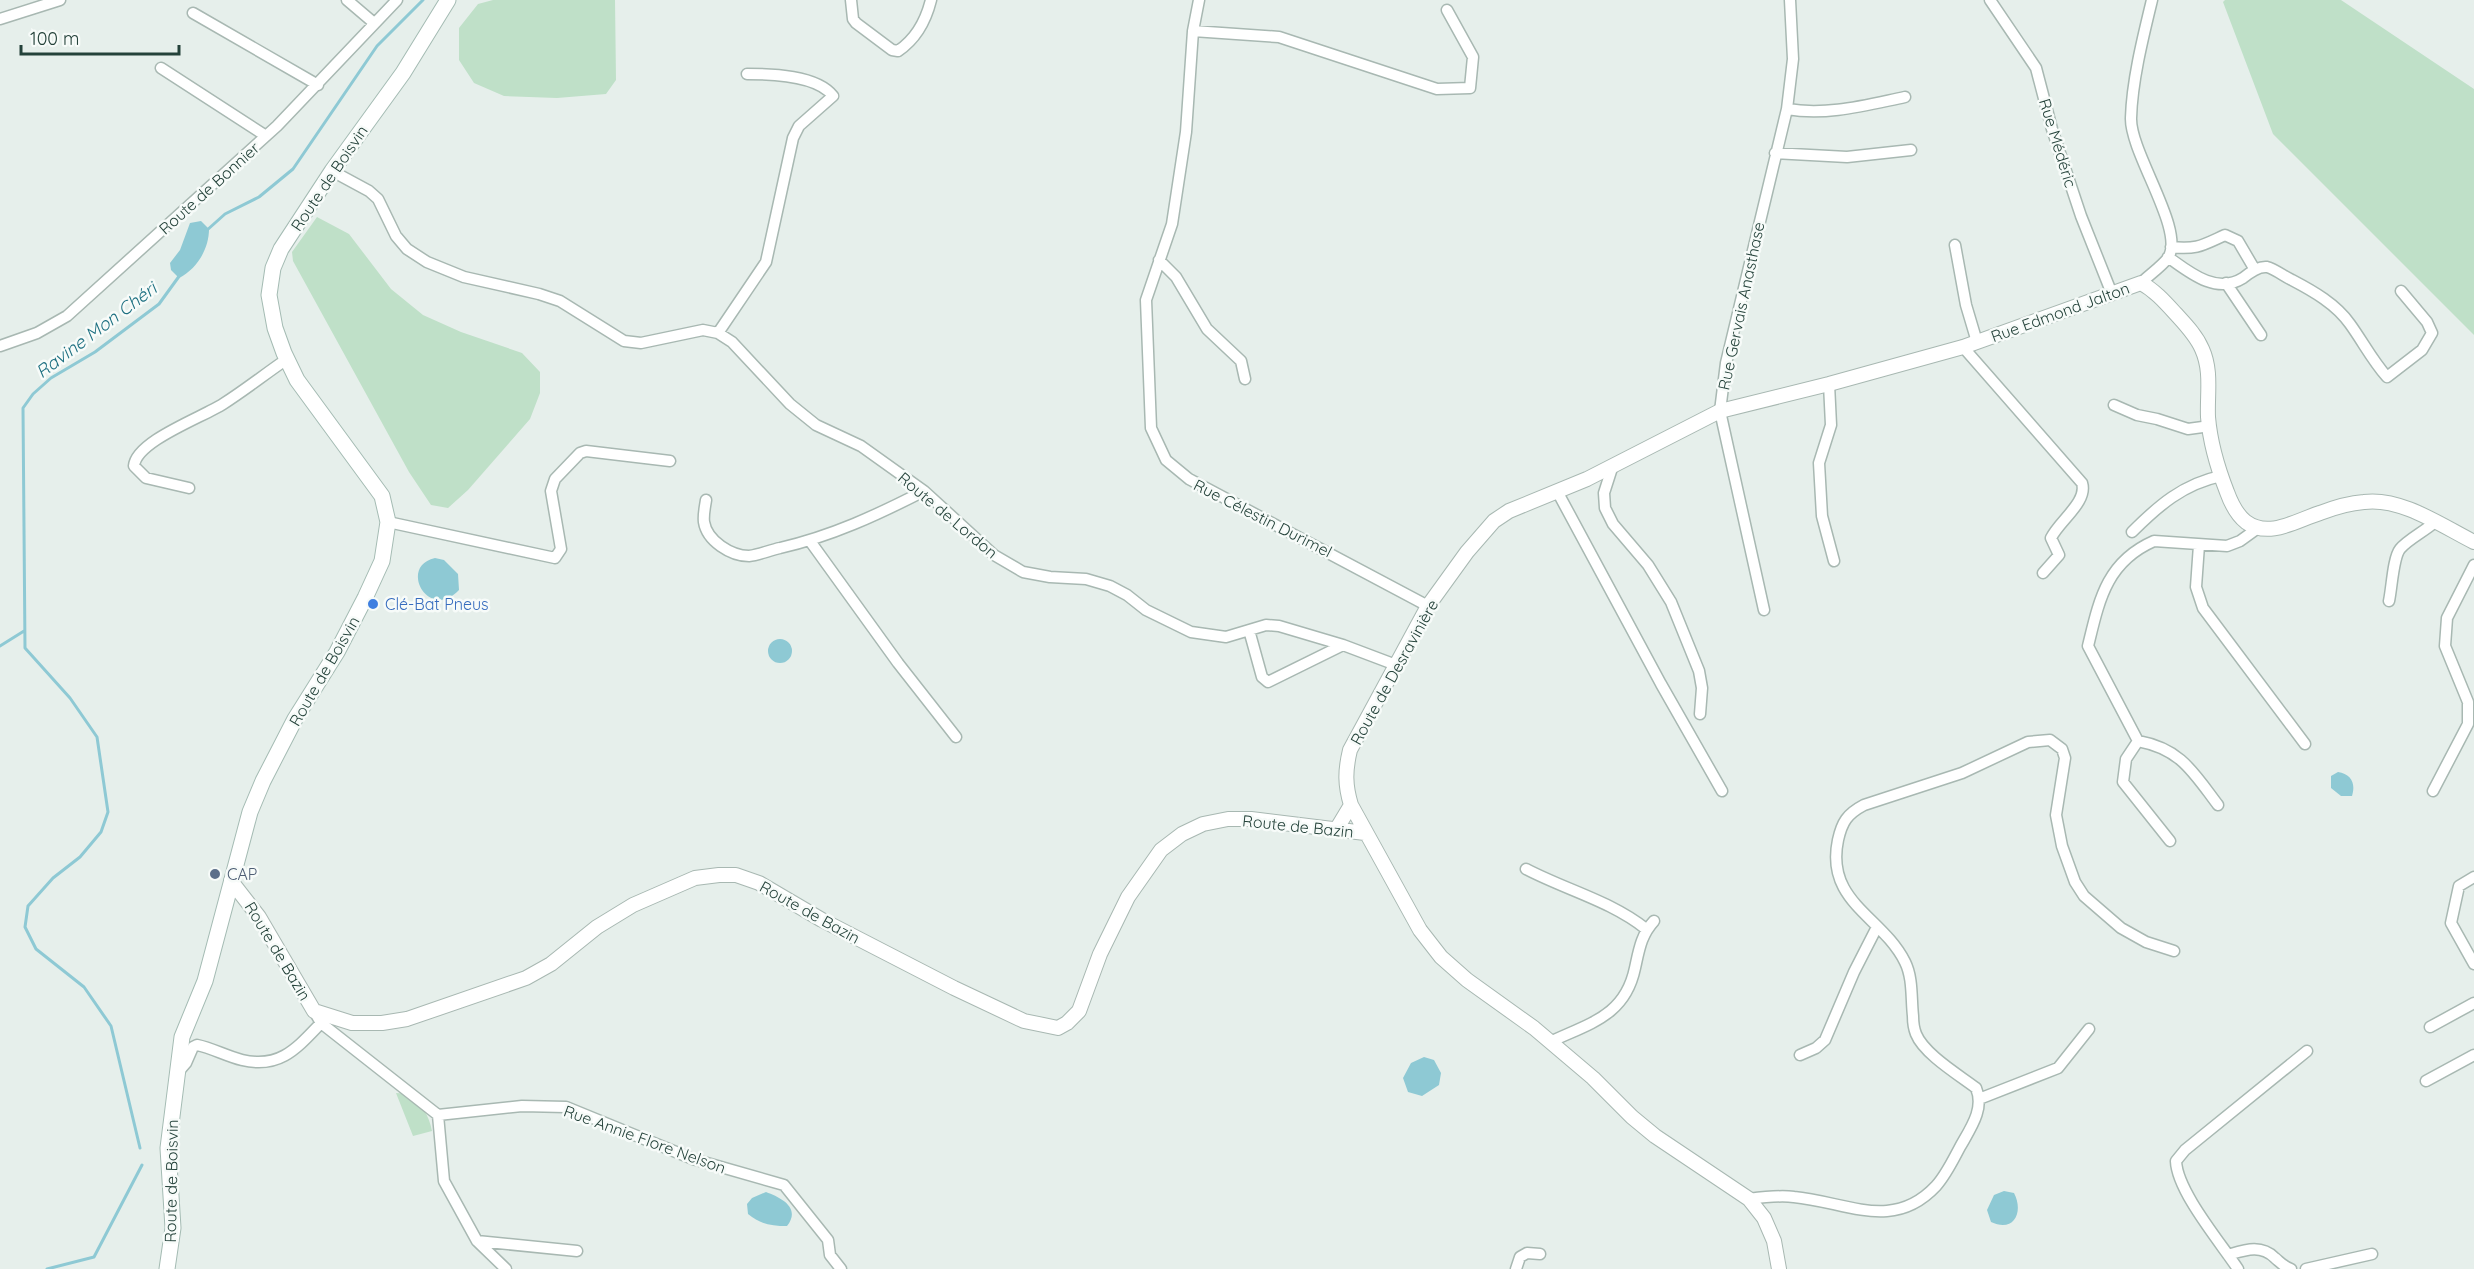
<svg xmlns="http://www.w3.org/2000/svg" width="2474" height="1269" font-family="Quicksand,sans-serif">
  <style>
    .green { fill: #bfe0c8 }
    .water { fill: #8ec9d4 }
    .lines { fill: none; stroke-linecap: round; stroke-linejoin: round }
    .stream { stroke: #8ec9d4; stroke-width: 3 }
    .minor-casing { stroke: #a8b8b2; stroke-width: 13 }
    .tertiary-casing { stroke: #a8b8b2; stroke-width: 16 }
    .secondary-casing { stroke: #a4bbb3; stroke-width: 17 }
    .minor { stroke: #fff; stroke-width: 10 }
    .tertiary { stroke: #fff; stroke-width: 14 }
    .secondary { stroke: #fff; stroke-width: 15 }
    .shop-dot { fill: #3f7fe0; stroke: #f7fbf9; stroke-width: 2 }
    .service-dot { fill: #5c6f8a; stroke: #f7fbf9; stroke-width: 2 }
    .labels { text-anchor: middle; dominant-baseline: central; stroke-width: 5; stroke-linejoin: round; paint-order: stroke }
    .street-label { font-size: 16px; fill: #24423a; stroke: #f7fbf9 }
    .shop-label { font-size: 16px; fill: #366cbe; stroke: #f7fbf9; text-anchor: start }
    .service-label { font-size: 16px; fill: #4e5e75; stroke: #f7fbf9; text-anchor: start }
    .water-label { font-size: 18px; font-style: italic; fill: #1c6f80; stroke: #f7fbf9 }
  </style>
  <rect width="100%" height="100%" fill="#e6efeb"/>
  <path class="green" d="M493 0H615L616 80 606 94 557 98 504 96 474 83 459 60V28L478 4Z
    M2225 0H2341L2474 89V335L2273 134 2223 2Z
    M317 217 349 234 391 289 423 315 461 332 522 353 540 372V393L530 419 468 490 448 508 431 505 409 472 293 261 292 252Z
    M396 1093 410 1094C422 1105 429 1115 432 1131L413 1136Z"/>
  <path class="water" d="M201 221 209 229C209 249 197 269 179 278L171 270 170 263 180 250 190 223Z
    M435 558 444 560 458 574 459 590C428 622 398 566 435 558Z
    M768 651a12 12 0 1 1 24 0a12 12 0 1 1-24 0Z
    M2338 772C2351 774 2356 783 2352 796H2341L2331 788V776Z
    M1424 1057 1434 1060 1441 1073 1439 1085 1422 1096 1408 1092 1403 1078 1411 1063Z
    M2004 1191 2014 1193C2024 1212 2014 1233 1991 1222L1987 1210 1994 1195Z
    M766 1192C782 1198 801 1208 787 1226 771 1226 760 1224 748 1214L747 1204 752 1198Z"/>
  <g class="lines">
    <path class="stream" d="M206 231 225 214 259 197 293 169 377 46 423 0
      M0 646 24 631
      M140 1148 111 1026 84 987 36 949 25 927 28 906 53 878 80 857 101 832 108 812 97 737 70 698 25 648 23 408 33 394 51 378 95 352 159 304 180 275
      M47 1269 94 1257 142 1165"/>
    <defs>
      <path id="minor" d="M347 0 374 23
        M851 0 853 19 856 23 892 50 898 51C916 39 926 20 931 0
        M1199 0 1193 31 1186 132 1172 224 1146 300 1151 428 1166 460 1189 479 1428 606
        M1990 0 2036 68 2052 129 2081 216 2112 294
        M193 13 318 85
        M0 19 60 0
        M1193 31 1279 37 1437 89 1470 88 1473 57 1447 10
        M161 68 266 136
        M1787 109C1827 116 1866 105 1905 97
        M1775 153 1847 157 1911 150
        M332 171 369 191 378 199 396 236 407 249 427 262 464 277 539 294 560 301 624 341 641 343 703 330 718 333 732 342 790 404 816 425 861 446 924 491 994 555 1023 572 1050 577 1086 579 1110 586 1127 595 1146 610 1191 632 1226 637 1266 625 1279 626 1343 645 1396 665
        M1955 245 1966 305 1977 342
        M2171 247C2197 250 2203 245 2225 235L2238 241 2255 270
        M2168 257C2189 272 2216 295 2243 278 2249 273 2259 266 2267 267 2275 269 2285 277 2292 280 2313 291 2336 304 2350 324 2363 342 2372 360 2387 377L2422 350 2432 333 2427 322 2401 291
        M1159 260 1176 277 1207 329 1241 361 1245 379
        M2141 283C2149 275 2161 267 2168 258 2186 231 2130 153 2131 118 2132 81 2143 37 2152 0
        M2226 283 2261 335
        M718 333 766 262 793 138 799 126 833 96C817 75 771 74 747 74
        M0 346 37 333 67 316 277 126 397 0
        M1963 347 2082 483C2088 502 2059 521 2051 538L2059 555 2043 573
        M1829 384 1831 425 1819 463 1822 516 1834 561
        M2114 405 2137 415 2157 419 2188 429 2210 426
        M1613 465 1604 493 1605 508 1613 524 1648 565 1671 602 1699 671 1702 688 1700 714
        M189 488 146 478 134 466C136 441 203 417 223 404 245 390 265 374 287 359
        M1557 491 1661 684 1722 791
        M706 500C705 507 703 515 704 522 707 541 731 556 749 556 759 555 770 550 780 548 832 536 877 515 924 491
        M388 522 555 558 561 549 551 491 555 479 580 453 586 451 670 461
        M2132 532C2158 506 2183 484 2221 476
        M810 541 898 663 956 737
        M2199 545 2196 587 2203 608 2305 744
        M2389 601C2392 587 2393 558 2400 549 2407 540 2425 531 2435 522
        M1764 610 1720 411 1726 363 1787 109 1793 59 1790 0
        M1249 630 1262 677 1268 682 1343 645
        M2138 741 2088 646C2099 601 2106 562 2154 541L2227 546 2240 541 2258 528
        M2433 791 2468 724V702L2445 646 2447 618 2474 565
        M2170 841 2123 782 2126 759 2138 741C2181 749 2193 772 2218 805
        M1526 869C1566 890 1611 901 1646 929
        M2474 877 2459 886 2451 923 2474 964
        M314 1011 321 1023 438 1115 444 1181 477 1241 506 1269
        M2430 1027 2474 1003
        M1550 1042C1590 1023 1625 1016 1635 968 1639 950 1641 935 1654 921
        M1800 1055 1816 1048 1825 1040 1854 972 1877 927
        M179 1071 186 1063 193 1047 197 1045C212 1048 226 1056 242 1060 280 1069 297 1048 321 1023
        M2426 1081 2474 1055
        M1979 1099 2058 1068 2089 1029
        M438 1115 522 1106 566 1107 693 1159 784 1185 828 1240 830 1255 841 1269
        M1749 1199C1764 1197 1779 1195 1794 1197 1847 1202 1893 1232 1936 1186 1946 1175 1953 1160 1960 1147 1970 1129 1985 1109 1976 1088 1959 1075 1924 1054 1916 1034 1914 1029 1913 1021 1913 1016 1911 998 1913 978 1905 962 1882 916 1825 902 1838 840 1842 822 1847 814 1864 805L1962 773 2028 742 2050 740 2062 749 2065 758 2056 815 2062 846 2075 882 2084 896 2121 928 2146 942 2174 951
        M477 1241 577 1251
        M2228 1255C2245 1250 2261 1244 2275 1258 2280 1262 2284 1267 2291 1269
        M1516 1269 1520 1257 1527 1253 1540 1254
        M2238 1269C2220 1242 2177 1191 2176 1161L2185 1150 2307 1051
        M2306 1269 2372 1254"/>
      <path id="tertiary" d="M1336 830 1351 805
        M231 881 259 917 314 1011 352 1023H382L407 1019 526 978 551 964 597 927 633 905 695 878 719 875H736L759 883 822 920 954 988 1024 1021 1058 1028 1067 1023 1079 1011 1100 954 1128 897 1161 850 1182 834 1203 824 1228 819H1251L1365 833
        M1779 1269 1774 1241 1764 1218 1749 1199 1655 1136 1632 1117 1593 1078 1534 1028 1467 980 1441 957 1420 930 1351 805C1345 785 1345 771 1350 750L1428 606 1467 552 1494 521 1509 511 1587 479 1720 411 1829 384 1963 347 2141 283C2154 290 2164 301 2175 313 2185 324 2196 335 2202 349 2212 371 2207 394 2208 417 2210 441 2218 469 2227 492 2231 503 2237 515 2246 522 2269 539 2297 520 2320 513 2333 508 2350 503 2364 502 2401 497 2442 526 2474 542"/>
      <path id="secondary" d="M167 1269 173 1228 168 1148 182 1037 205 981 250 812 263 781 295 719 337 652 365 598 382 561 388 522 382 496 297 380 284 353 275 328 269 295 273 268 281 249 332 171 403 73 448 0"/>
    </defs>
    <use href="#minor" class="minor-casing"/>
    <use href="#tertiary" class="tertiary-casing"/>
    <use href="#secondary" class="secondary-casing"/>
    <use href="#minor" class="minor"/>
    <use href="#tertiary" class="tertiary"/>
    <use href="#secondary" class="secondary"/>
  </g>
  <circle class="shop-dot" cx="373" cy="604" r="6"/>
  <circle class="service-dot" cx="215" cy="874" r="6"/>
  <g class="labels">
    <g class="street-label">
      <text transform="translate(2058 143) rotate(73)">Rue Médéric</text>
      <text transform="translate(329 178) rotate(-56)">Route de Boisvin</text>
      <text transform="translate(209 188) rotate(-42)">Route de Bonnier</text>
      <text transform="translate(1741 306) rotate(-78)">Rue Gervais Anasthase</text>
      <text transform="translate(2060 312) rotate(-20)">Rue Edmond Jalton</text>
      <text transform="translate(948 515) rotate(40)">Route de Lordon</text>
      <text transform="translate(1263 518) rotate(27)">Rue Célestin Durimel</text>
      <text transform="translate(324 671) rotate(-60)">Route de Boisvin</text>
      <text transform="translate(1394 672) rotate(-61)">Route de Desravinière</text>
      <text transform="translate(1298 826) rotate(6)">Route de Bazin</text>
      <text transform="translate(810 912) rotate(29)">Route de Bazin</text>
      <text transform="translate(278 951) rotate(59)">Route de Bazin</text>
      <text transform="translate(645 1139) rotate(20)">Rue Annie Flore Nelson</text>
      <text transform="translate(171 1181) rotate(-89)">Route de Boisvin</text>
    </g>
    <g class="shop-label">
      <text x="385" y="604">Clé-Bat Pneus</text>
    </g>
    <g class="service-label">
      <text x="227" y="874">CAP</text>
    </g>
    <g class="water-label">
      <text transform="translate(96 330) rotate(-37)">Ravine Mon Chéri</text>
    </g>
  </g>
  <path d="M21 45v9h158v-9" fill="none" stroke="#24423a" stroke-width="3"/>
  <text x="30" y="45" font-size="18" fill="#24423a" stroke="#f7fbf9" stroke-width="4.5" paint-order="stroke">100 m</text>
</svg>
